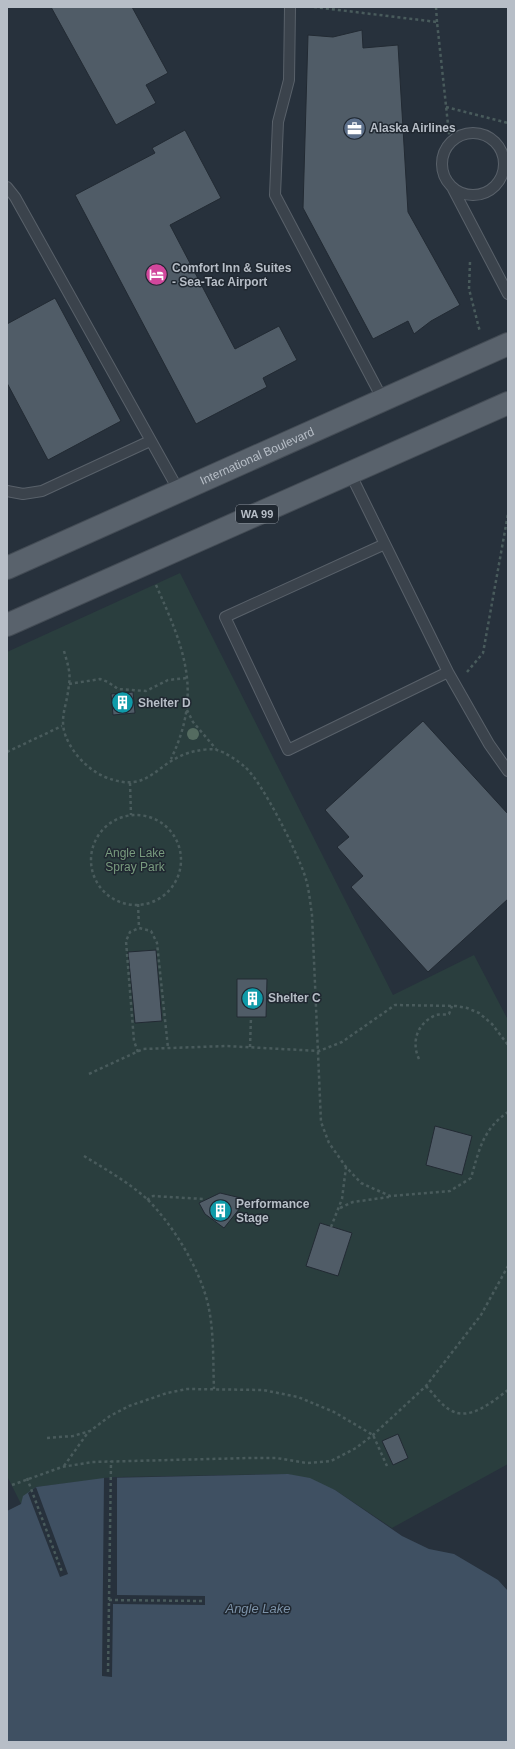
<svg xmlns="http://www.w3.org/2000/svg" width="515" height="1749" font-family="Arial,sans-serif">
  <style>
    .green { fill: #2a3e3e }
    .water { fill: #3f5062 }
    .pier { fill: #27313c }
    .building { fill: #505c67; stroke: #222a33 }
    .lines { fill: none; stroke-linecap: round; stroke-linejoin: round }
    .service-casing { stroke: #59616a; stroke-width: 12 }
    .primary-casing { stroke: #444c55; stroke-width: 24 }
    .path { stroke: #495b5c; stroke-width: 2.5; stroke-dasharray: 3 3; stroke-linecap: butt }
    .service { stroke: #3b434c; stroke-width: 10 }
    .primary { stroke: #59626c; stroke-width: 22 }
    .tree { fill: #546b60 }
    .labels { text-anchor: middle; dominant-baseline: central; stroke-width: 3; stroke-linejoin: round; paint-order: stroke }
    .shield { fill: #202831; stroke: #8a919a; stroke-width: 1 }
    .shield-label { font-size: 11px; font-weight: bold; fill: #b7bec7 }
    .poi-label { font-size: 12px; font-weight: bold; fill: #b7bec7; stroke: #202831; text-anchor: start }
    .street-label { font-size: 12px; fill: #b7bec7; stroke: #202831 }
    .park-label { font-size: 12px; fill: #789a7e; stroke: #202831 }
    .water-label { font-size: 13px; font-style: italic; fill: #7b91a7; stroke: #202831 }
  </style>
  <rect width="100%" height="100%" fill="#27313c"/>
  <path class="green" d="M180 573 393 995 474 955 508 1020V1464L392 1528 335 1490 288 1474 118 1477 36 1487 21 1504 7 1476V652Z"/>
  <path class="water" d="M288 1474 310 1478 335 1490 402 1536 429 1549 454 1554 498 1580 508 1591V1742H7V1511L21 1504 23 1496 36 1487 104 1478Z"/>
  <path class="pier" d="M117 1477V1595L205 1596V1605L113 1604 112 1677 102 1676 104 1478Z
    M36 1487 68 1574 60 1577 28 1493Z"/>
  <path class="building" d="M51 7H132L168 73 146 85 156 103 116 125Z
    M362 30 363 48 398 45 408 212 460 305 431 321 414 334 408 321 373 339 303 208 308 35 333 37Z
    M185 130 221 198 170 225 235 349 279 326 297 360 263 378 267 387 196 424 75 195 155 153 152 148Z
    M55 298 121 421 48 460 7 383V324Z
    M133 692 135 713 113 715 111 694Z
    M423 721 508 814V899L428 972 351 887 363 876 337 847 349 837 325 810Z
    M156 950 162 1021 135 1023 128 952Z
    M237 979H267L266 1017H237Z
    M435 1126 472 1136 462 1175 426 1165Z
    M220 1193 241 1198 240 1208 224 1228 205 1214 199 1203Z
    M320 1223 352 1233 338 1276 306 1266Z
    M398 1434 408 1458 393 1465 382 1441Z"/>
  <g class="lines">
    <defs>
      <path id="service" d="M290 7 289 80 278 122 275 195 383 400
        M442 164a31 31 0 1 1 62 0a31 31 0 1 1-62 0Z
        M7 187 15 197 179 491
        M453 189 508 294
        M350 473 448 672 489 744 508 771
        M7 491 23 494 42 491 150 441
        M385 544 225 617 288 750 448 672"/>
      <g id="primary">
        <path id="s1" d="M7 568 508 344"/>
        <path d="M7 625 508 403"/>
      </g>
    </defs>
    <use href="#service" class="service-casing"/>
    <use href="#primary" class="primary-casing"/>
    <path class="path" d="M314 7 437 22 450 143
      M436 7 437 22
      M446 107 508 123
      M470 262 469 289 480 332
      M156 585C184 648 203 692 171 759
      M64 651C67 662 71 672 69 684 67 709 56 721 70 745 78 759 91 771 105 777 152 796 155 759 196 751 202 750 211 748 217 750 225 752 238 761 245 767 263 783 297 852 305 876 309 888 310 902 312 915L321 1122 329 1143 346 1167 361 1183 390 1196 450 1191 471 1178C479 1150 483 1129 508 1112
      M467 672 483 653 508 514
      M69 684 100 679 108 682 118 689 146 691 168 680 187 678
      M187 710 193 722 216 749
      M7 752 62 726
      M130 783 131 815
      M91 860a45 45 0 1 1 90 0a45 45 0 1 1-90 0Z
      M138 904 139 928
      M250 1047 251 1017
      M138 1052 134 1041 126 941 130 932 139 928 151 931 157 943 168 1048
      M419 1059C411 1042 417 1023 436 1015 440 1014 445 1015 449 1014L452 1006
      M89 1074 143 1049 226 1046 319 1051 342 1042 395 1005 456 1006 467 1008 479 1013 492 1024 508 1045
      M84 1156C105 1169 128 1182 147 1199 174 1226 202 1272 209 1309 214 1335 213 1363 214 1389
      M147 1200 153 1196 203 1199
      M340 1208 353 1202 389 1197
      M331 1227 342 1199 346 1167
      M426 1386C433 1393 441 1405 450 1410 470 1422 493 1401 508 1390
      M47 1438 73 1436 90 1431 110 1416 129 1406 167 1393 187 1389 263 1390 298 1397 334 1412 373 1435 387 1466
      M64 1466 89 1431
      M27 1478 62 1572
      M12 1485 62 1467 92 1462 249 1458H276L307 1463 331 1461 356 1448 373 1435 426 1386 481 1315 508 1266
      M109 1600 203 1601
      M108 1672 111 1461"/>
    <use href="#service" class="service"/>
    <use href="#primary" class="primary"/>
  </g>
  <circle class="tree" cx="193" cy="734" r="6"/>
  <defs>
    <symbol id="office-disc" viewBox="-11 -11 22 22"><circle r="9.5" fill="#5c6f8a" stroke="#202831"/><path d="M-6-3h4V-5.5h4V-3h4V5H-6ZM-1-4.5V-3h2v-1.5ZM-6 0V1H6V0Z" fill="#fff"/></symbol>
    <symbol id="hotel-disc" viewBox="-11 -11 22 22"><circle r="9.5" fill="#d1479c" stroke="#202831"/><path d="M-6-4.5h1.5V1H6V5H4.5V3h-9V5H-6ZM-4 0a1.8 1.8 0 1 1 3.6 0ZM.5 0V-2.5h3Q6-2.5 6 0Z" fill="#fff"/></symbol>
    <symbol id="building-disc" viewBox="-11 -11 22 22"><circle r="9.5" fill="#0f9aa8" stroke="#202831"/><path d="M-4-6H4V6H1V3H-1V6H-4ZM-2.5-4.3h1.7v1.8h-1.7ZM.8-4.3h1.7v1.8H.8ZM-2.5-1h1.7V.8h-1.7ZM.8-1h1.7V.8H.8Z" fill="#fff"/></symbol>
  </defs>
  <g fill-rule="evenodd">
    <use href="#office-disc" x="342" y="116" width="25" height="25"/>
    <use href="#hotel-disc" x="144" y="262" width="25" height="25"/>
    <use href="#building-disc" x="110" y="690" width="25" height="25"/>
    <use href="#building-disc" x="240" y="986" width="25" height="25"/>
    <use href="#building-disc" x="208" y="1198" width="25" height="25"/>
  </g>
  <g class="labels">
    <rect class="shield" x="236" y="505" width="42" height="18" rx="3"/>
    <g class="shield-label">
      <text x="257" y="514">WA 99</text>
    </g>
    <g class="poi-label">
      <text x="370" y="128">Alaska Airlines</text>
      <text x="172" y="268">Comfort Inn &amp; Suites<tspan x="172" dy="14">- Sea-Tac Airport</tspan></text>
      <text x="138" y="703">Shelter D</text>
      <text x="268" y="998">Shelter C</text>
      <text x="236" y="1204">Performance<tspan x="236" dy="14">Stage</tspan></text>
    </g>
    <g class="street-label">
      <text stroke="none"><textPath href="#s1" startOffset="274">International Boulevard</textPath></text>
    </g>
    <g class="park-label">
      <text x="135" y="853">Angle Lake<tspan x="135" dy="14">Spray Park</tspan></text>
    </g>
    <g class="water-label">
      <text x="258" y="1608">Angle Lake</text>
    </g>
  </g>
  <rect width="515" height="1749" fill="none" stroke="#b7bec7" stroke-width="16"/>
</svg>
